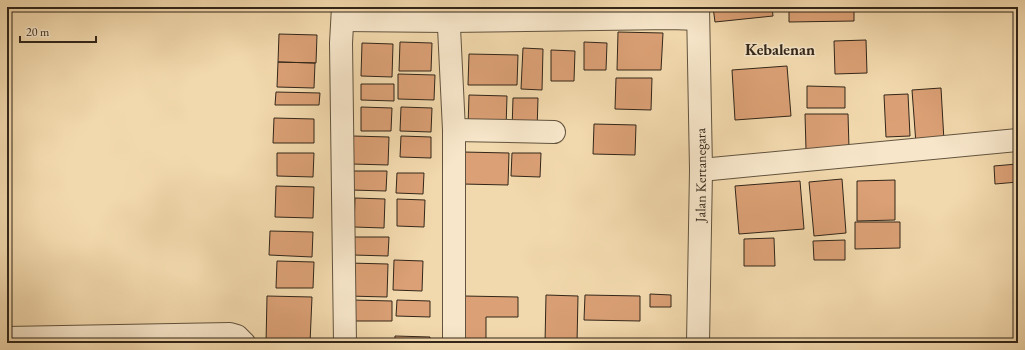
<svg xmlns="http://www.w3.org/2000/svg" width="1025" height="350" font-family="'EB Garamond',serif">
  <style>
    .building { fill: #dba075; stroke: #322619 }
    .lines { fill: none; stroke-linecap: round; stroke-linejoin: round }
    .street-casing { stroke: #62533e; stroke-width: 24 }
    .street { stroke: #f7e6ca; stroke-width: 22 }
    .labels { text-anchor: middle; dominant-baseline: central; stroke-width: 3; stroke-linejoin: round; paint-order: stroke }
    .street-label { font-size: 14px; fill: #322619; stroke: #f7e6ca }
    .quarter-label { font-size: 16px; font-weight: bold; fill: #322619; stroke: #f7e6ca }
  </style>
  <rect width="100%" height="100%" fill="#f2d9ad"/>
  <filter id="stains"><feTurbulence type="fractalNoise" baseFrequency=".005" numOctaves="4"/><feColorMatrix values="0 0 0 0 .2 0 0 0 0 .09 0 0 0 0 .02 0 0 0 .5 -.17"/></filter>
  <radialGradient id="worn" r=".72"><stop offset=".6" stop-color="#630" stop-opacity="0"/><stop offset="1" stop-color="#630" stop-opacity=".3"/></radialGradient>
  <path class="building" d="M351 7H396V14L351 13Z
    M405 7H426V10H405Z
    M463 7H491V11L463 10Z
    M498 7H518V10L498 9Z
    M713 7H772L773 16 715 22Z
    M789 7H854V21L789 22Z
    M618 32 663 33 661 70H617Z
    M279 34 317 35 316 63 278 62Z
    M866 40 867 73 835 74 834 41Z
    M400 42 432 43 431 71H399Z
    M584 42 607 43 606 70H584Z
    M362 43 393 44 392 77 361 76Z
    M523 48 543 49 542 90 521 89Z
    M551 50 575 51 574 81H551Z
    M469 54 518 55 517 85H468Z
    M278 62 315 63 314 88 277 87Z
    M787 66 791 116 735 120 732 70Z
    M398 74 435 75 434 100 398 99Z
    M616 78H652L651 110 615 109Z
    M361 84H394V101L361 100Z
    M807 86 845 87V108H807Z
    M941 88 944 141 916 144 912 90Z
    M276 92 320 93 319 105H275Z
    M908 94 910 136 886 137 884 95Z
    M469 95 507 96 506 128 468 127Z
    M513 98H538L537 131 512 130Z
    M361 107 392 108 391 131H361Z
    M401 107 432 108 431 132 400 131Z
    M805 114H848L849 148 806 149Z
    M274 118 314 119V143H273Z
    M594 124 636 125 635 155 593 154Z
    M353 136 389 137 388 165 352 164Z
    M401 136 431 137V158L400 157Z
    M463 152 509 153 508 185 462 184Z
    M277 153H314L313 177 277 176Z
    M512 153H541L540 177 511 176Z
    M1017 164 1018 182 995 184 994 166Z
    M351 171H387L386 191 351 190Z
    M397 173H424L423 194 396 193Z
    M842 179 846 233 814 236 809 182Z
    M895 180V220L857 221V181Z
    M800 181 804 229 739 234 735 186Z
    M276 186 314 187 313 218 275 217Z
    M355 198 385 199 384 228 354 227Z
    M397 199 425 200 424 227 397 226Z
    M855 222H900V248L855 249Z
    M270 231 313 232 312 257 269 255Z
    M353 237H389L388 256 353 255Z
    M774 238 775 266H744V239Z
    M845 240V260H814L813 241Z
    M394 260 423 261 422 291 393 290Z
    M277 261 314 262 313 288H276Z
    M349 263 388 264 387 297 348 296Z
    M650 294 671 295V307H650Z
    M546 295 578 296 577 343H545Z
    M585 295 640 296V321L584 320Z
    M267 296 312 297 310 343H266Z
    M464 296 518 297V317H486V343H459Z
    M352 300 392 301V321H352Z
    M397 300 430 301V317L396 316Z
    M395 336 430 337V343H395Z"/>
  <g class="lines">
    <defs>
      <g id="street">
        <path d="M343 7 341 43 345 343"/>
        <path d="M448 7 454 130V343"/>
        <path d="M343 20 448 21 671 18 698 19"/>
        <path d="M454 130 554 132"/>
        <path d="M701 170 1018 140"/>
        <path d="M7 338 230 334 237 336 244 343"/>
        <path id="s1" d="M698 343 701 170 698 7"/>
      </g>
    </defs>
    <use href="#street" class="street-casing"/>
    <use href="#street" class="street"/>
  </g>
  <g class="labels">
    <g class="street-label">
      <text stroke="none"><textPath href="#s1" startOffset="168">Jalan Kertanegara</textPath></text>
    </g>
    <g class="quarter-label">
      <text x="780" y="49">Kebalenan</text>
    </g>
  </g>
  <rect width="1025" height="350" fill="none" stroke="#f2d9ad" stroke-width="24"/>
  <rect x="8" y="8" width="1009" height="334" fill="none" stroke="#322619" stroke-width="2"/>
  <rect x="12" y="12" width="1001" height="326" fill="none" stroke="#322619"/>
  <path d="M20 36v6h76v-6" fill="none" stroke="#322619" stroke-width="2"/>
  <text x="26" y="36" font-size="12" fill="#322619" stroke="#f7e6ca" stroke-width="3" paint-order="stroke">20 m</text>
  <rect width="100%" height="100%" filter="url(#stains)"/>
  <rect width="100%" height="100%" fill="url(#worn)"/>
</svg>
